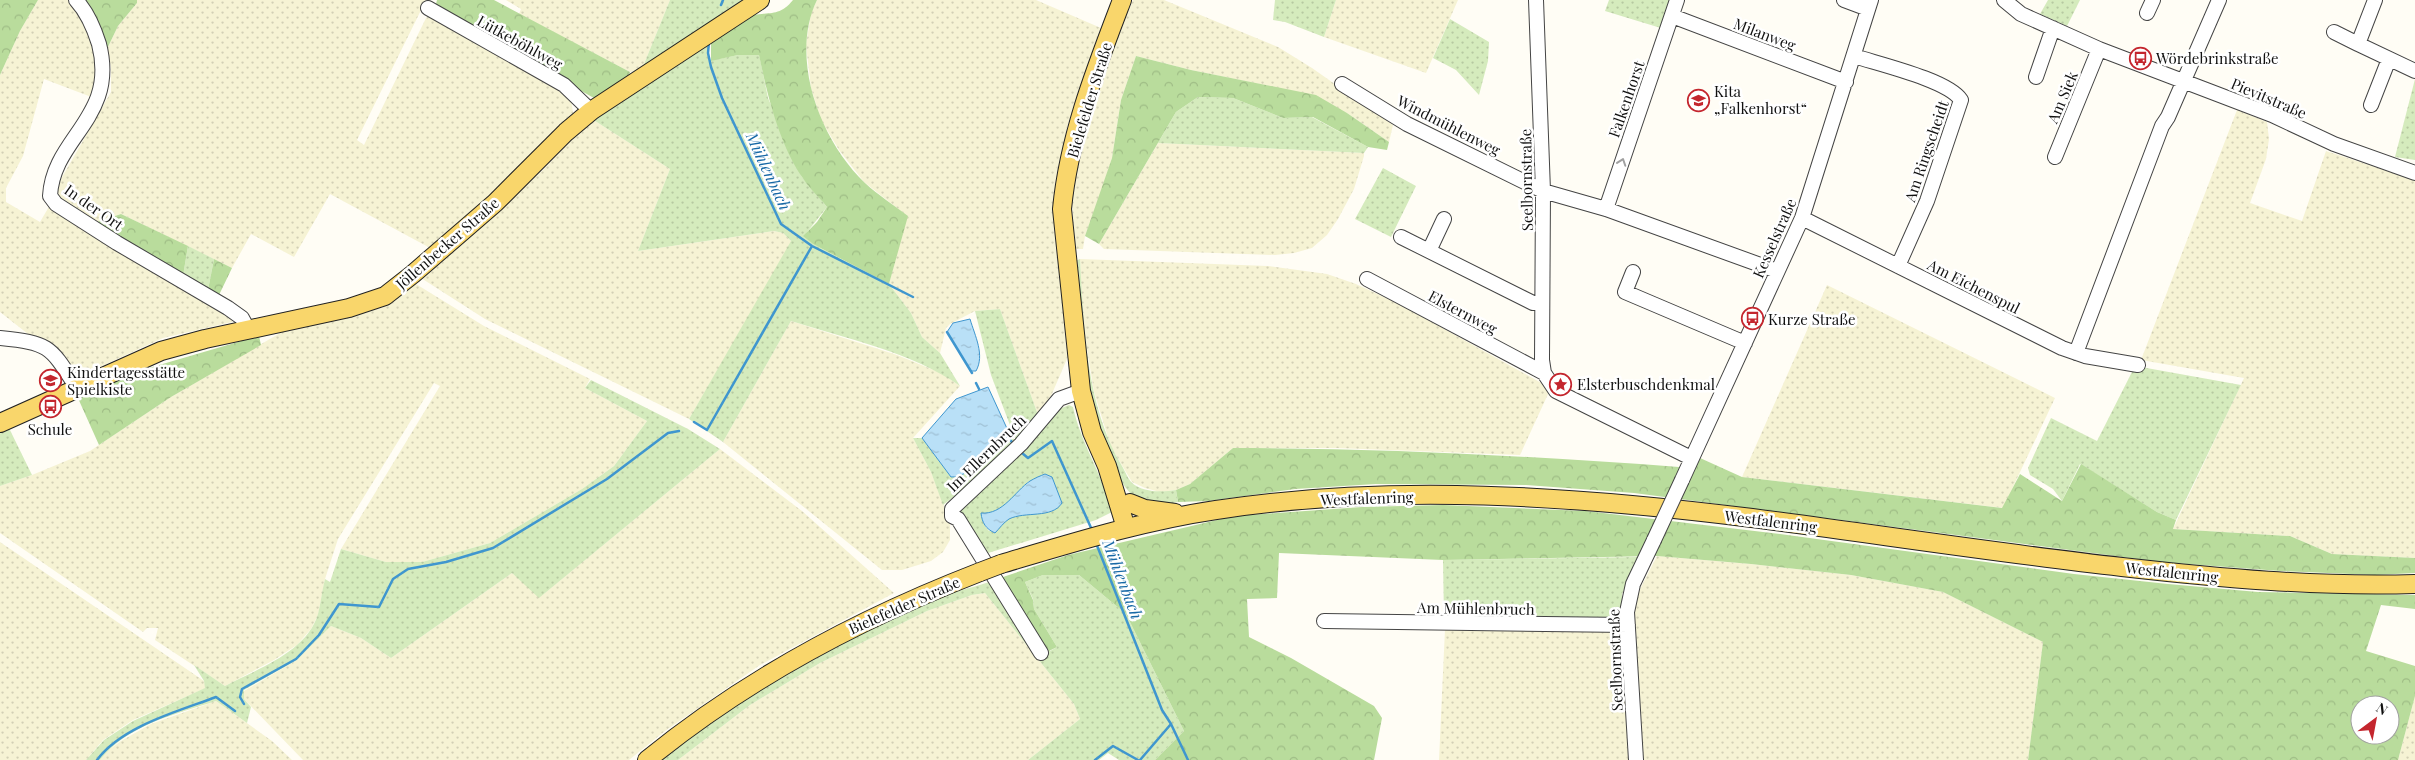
<svg xmlns="http://www.w3.org/2000/svg" width="2415" height="760" font-family="'Playfair Display',serif">
  <style>
    .farmland { fill: url(#farmland-dots) }
    .grass { fill: url(#grass-dots); fill-rule: evenodd }
    .forest { fill: url(#forest-crowns); fill-rule: evenodd }
    .water { fill: url(#water-ripples); stroke: #3f96cf }
    .lines { fill: none; stroke-linecap: round; stroke-linejoin: round }
    .stream { stroke: #3f96cf; stroke-width: 2.5 }
    .minor-casing { stroke: #444; stroke-width: 16 }
    .major-casing { stroke: #222; stroke-width: 20 }
    .minor { stroke: #fff; stroke-width: 14 }
    .major { stroke: #f9d66b; stroke-width: 18 }
    .minor-bridge-casing { stroke: #444; stroke-width: 16; stroke-linecap: butt }
    .major-bridge-casing { stroke: #222; stroke-width: 20; stroke-linecap: butt }
    .minor-bridge { stroke: #fff; stroke-width: 14 }
    .major-bridge { stroke: #f9d66b; stroke-width: 18 }
    .oneway { stroke: #a0a0a0 }
    .labels { text-anchor: middle; dominant-baseline: central; stroke-width: 5; stroke-linejoin: round; paint-order: stroke }
    .street-label { font-size: 15px; fill: #111; stroke: #fff }
    .poi-label { font-size: 15px; fill: #111; stroke: #fff; text-anchor: start }
    .water-label { font-size: 16px; font-style: italic; fill: #1768a6; stroke: #fff }
  </style>
  <defs>
    <pattern id="farmland-dots" width="8" height="8" patternUnits="userSpaceOnUse" patternTransform="scale(1.25)"><rect width="8" height="8" fill="#f6f3d4"/><path d="M2 2h.1M6 6h.1" fill="none" stroke="#d2cfb5" stroke-width="1.8" stroke-linecap="round"/></pattern>
    <pattern id="grass-dots" width="8" height="8" patternUnits="userSpaceOnUse" patternTransform="scale(1.25)"><rect width="8" height="8" fill="#d5ebbd"/><path d="M2 2h.1M6 6h.1" fill="none" stroke="#b6c8a1" stroke-width="1.8" stroke-linecap="round"/></pattern>
    <pattern id="forest-crowns" width="20" height="18" patternUnits="userSpaceOnUse" patternTransform="scale(1.25)"><rect width="20" height="18" fill="#b9dc9c"/><path d="M2 6a3 3 0 1 1 6 0M12 15a3 3 0 1 1 6 0" fill="none" stroke="#9ebc85"/></pattern>
    <pattern id="water-ripples" width="26" height="14" patternUnits="userSpaceOnUse" patternTransform="scale(1.25)"><rect width="26" height="14" fill="#b9e0f7"/><path d="M2 4q2-2 4 0t4 0M15 11q2-2 4 0t4 0" fill="none" stroke="#9ebfd3"/></pattern>
  </defs>
  <rect width="100%" height="100%" fill="#fffdf5"/>
  <path class="farmland" d="M38 0H70L91 33 101 71 94 98 44 79 23 156 6 188V202L40 222 50 205 233 314 232 322 163 338 78 377 61 351 28 334 0 312V75L20 31Z
    M137 0H426L357 140 364 145 426 18 432 14 550 80 571 99 573 113 479 208 432 249 330 194 294 257 251 234 232 268 121 214 94 223 59 201 57 186 111 92V67L107 49 118 26 137 3Z
    M506 0H670L642 69 630 72 519 14 521 9Z
    M817 0H1036L1101 28 1067 127 1056 210 1070 352 1051 396 1038 415 1000 309 975 311 950 324 946 328 940 353 922 337 911 313 889 284 907 216 864 182 839 150 821 120 811 88 806 45 811 13Z
    M1133 0H1164L1278 47 1312 68 1393 125 1389 142 1347 113 1269 86 1191 70 1136 56 1121 100 1112 158 1103 187 1085 236 1083 249H1074L1072 196 1082 146 1111 52Z
    M1336 0H1458L1426 73 1324 37Z
    M2237 110 2267 122 2269 139 2266 159 2250 203 2302 221 2326 151 2415 180V558L2332 554 2290 536 2173 529 2244 378 2141 360Z
    M592 119 670 169 638 251 774 231 783 233 792 242 689 419 485 319 421 278 542 171Z
    M1158 143 1364 153V156L1354 189 1338 219 1327 235 1312 248 1294 253 1275 255 1104 249 1099 244Z
    M1080 259 1268 266 1327 274 1356 284 1401 305 1545 385 1549 392 1520 455 1336 448H1233L1190 484 1176 490 1160 492 1145 488 1132 482 1111 447 1094 392 1083 324Z
    M416 284 484 326 590 379 585 388 647 421 614 466 582 489 490 543 422 562H386L341 549 440 386 434 383 338 539 325 579 318 615 311 629 297 645 274 660 225 686 155 640 158 628H147L143 632 0 533V486L32 475 90 451 171 397 287 329 382 308Z
    M1827 285 2055 398 2003 508 1742 477Z
    M791 321 897 355 941 373 960 386 913 438 931 472 950 521V540L943 552 931 561 902 570H882L723 442Z
    M720 449 802 511 894 593 760 665 665 731 629 760H303L244 699V691L297 660 331 626 361 638 391 658 512 573 540 597Z
    M0 542 204 681 206 688 133 720 103 740 86 760H0Z
    M1657 556 1751 564 1851 575 1943 592 2043 642 2028 760H1642L1632 623 1635 599Z
    M985 593 1074 704 1080 719 1028 760H678L750 705 820 663 927 611 972 595Z
    M1619 628 1625 638 1632 760H1439L1445 629Z
    M2415 696V760H2398Z
    M216 701 272 741 292 760H100L106 752 121 741 151 724Z"/>
  <path class="grass" d="M670 0H747L642 69Z
    M1275 0H1336L1324 37 1285 22 1273 20Z
    M1609 0H1674L1664 29 1605 11Z
    M2048 0H2080L2067 26 2040 14Z
    M1450 19 1489 42 1488 61 1479 95 1456 70 1433 58Z
    M708 43 709 61 738 55 759 54 768 98 802 177 827 207 804 236 813 244 889 284 911 313 922 337 940 353 960 386C912 352 847 339 791 321L723 442 689 419 791 241 783 233 774 231 638 251 670 169 592 119Z
    M2415 79V160L2395 157Z
    M1198 97 1233 98 1283 118 1312 117 1368 147 1364 153 1158 143 1176 112Z
    M1383 168 1416 186 1391 237 1355 219Z
    M188 246 214 259 208 290 183 276Z
    M1080 259C1084 329 1086 405 1122 466 1125 471 1128 479 1132 483 1144 493 1162 492 1176 490L1178 502C1164 505 1143 506 1131 494 1122 485 1115 470 1110 458 1081 397 1079 329 1072 262Z
    M1000 309 1038 415C1028 440 966 487 943 505L931 472 913 438H922L951 477C970 478 995 447 1010 435L1016 441 991 375 975 311Z
    M2141 367 2241 385 2176 520 2157 512 2080 464 2062 501 2053 489 2030 475 2028 468 2051 418 2097 441 2134 368Z
    M591 380 688 429 720 449 539 598 512 573 391 658 361 638 331 626 297 660 244 690V699L251 707 247 723 216 701C176 714 127 725 100 760H86L104 740 133 721 205 688 204 681 194 665 225 686C257 669 307 652 318 614 321 602 322 590 325 579L330 582 341 549 386 562H422L490 543 582 489 614 466 647 421 585 388Z
    M1069 405 1073 407C1081 444 1103 475 1112 512L1096 520 988 553 983 552 958 512 1050 422 1057 410ZM1029 481 1048 512C1036 513 1018 513 1007 520 1001 524 996 528 989 531L985 526 982 513C1001 515 1017 494 1029 481Z
    M8 426 32 475 0 486V430Z
    M1638 557 1622 594V615L1619 620 1444 619 1443 560Z
    M1043 575H1079L1126 614 1184 731 1155 760H1119L1108 753 1099 760H1028L1080 719 1074 704 985 593 972 595 927 611 820 663 750 705 678 760H660C748 691 845 635 949 594 966 588 984 585 1000 578L1050 651 1057 647 1034 609 1033 599 1025 582Z"/>
  <path class="forest" d="M0 0H38L20 31 0 75Z
    M83 0H137V3L118 26 107 49 98 22Z
    M437 0H494L630 72 628 79 602 97 594 98 445 16 436 4Z
    M793 0H817C789 58 820 140 865 183 878 195 894 205 908 216L889 284 813 244 803 236 817 222 827 207C819 197 809 188 802 177 779 143 767 94 759 55H738L711 61V42C721 34 732 22 743 18 765 9 777 20 793 0Z
    M1136 56 1191 70 1316 95 1347 113 1389 142 1387 150 1368 147 1313 117 1283 118 1233 98 1198 97 1176 112 1099 244 1085 236 1112 158 1121 100Z
    M121 214 188 246 183 276 94 223Z
    M214 259 232 268 219 295 208 290Z
    M259 336 261 345 171 397 99 445 77 396 142 370Z
    M1233 448C1382 448 1530 456 1679 467L1700 458 1742 477 2002 508 2020 474 2062 501 2081 464 2157 512 2176 520 2173 529 2290 536 2332 554 2415 558V573L2375 575 2280 571 2161 562 1634 493 1526 485 1376 484 1295 489 1208 501 1178 502 1176 490 1190 484Z
    M1443 505 1586 511 1780 534 2074 574 2168 584 2258 592 2415 595V609L2381 605 2366 651 2415 666V696L2398 760H2028L2043 642 1943 592 1851 575 1751 564 1657 556 1443 560 1279 553 1277 598 1247 599 1249 637 1291 658 1374 706 1382 718 1374 760H1155L1184 731 1126 614 1079 575H1043L1025 582 1033 600 1034 609 1057 647 1049 651 1000 578 1068 555 1234 516 1362 507ZM2360 705H2390V735H2360Z"/>
  <path class="water" d="M970 319C975 336 985 355 976 371H971L947 332 953 323Z
    M988 387 1010 435C995 447 970 478 951 477L922 438 956 399Z
    M1045 474 1052 477 1062 503C1052 519 1025 511 1009 519 1004 522 999 529 995 533 986 529 982 523 981 513 1003 515 1015 491 1030 481 1035 478 1040 476 1045 474Z"/>
  <g class="lines">
    <path class="stream" d="M721 5 723 0
      M709 42 708 53 711 67 722 98 781 224 812 246 913 297
      M947 332 972 373
      M976 383 979 389
      M694 422 707 430 812 246
      M1005 435 1013 443
      M1022 453 1028 458 1052 441 1092 530
      M1096 543 1162 710 1171 724 1188 760
      M244 704 240 697 242 689 296 659 319 635 339 604 379 607 393 579 408 569 446 562 493 548 607 479 668 433 679 431
      M97 760C122 726 179 711 216 697L235 711
      M1095 760 1113 746 1138 760
      M1140 760 1171 724"/>
    <defs>
      <path id="minor" d="M76 0C88 13 94 28 99 44 118 118 53 137 50 196L56 204 117 243 228 308 242 318 248 329
        M1536 0 1543 191 1542 360 1544 373 1556 391 1691 458
        M1844 0 1868 9
        M2004 0 2021 14 2099 49 2272 115 2334 144 2415 173
        M428 8 564 85 591 111
        M2147 13 2153 0
        M1672 16 1846 82
        M2334 32 2358 44 2375 0
        M2358 44 2415 71
        M1854 56C1878 64 1948 80 1961 100L1927 201 1898 266
        M2036 77 2053 28
        M1342 84 1407 124 1543 191 1606 209 1777 271
        M2371 105 2389 59
        M2055 157 2099 49
        M1606 209 1677 0
        M1802 218 2062 348 2085 356 2138 365
        M1401 237 1533 303H1541
        M1429 251 1444 219
        M1633 272 1625 292 1745 343
        M1367 279 1544 373
        M0 338C50 343 50 346 77 388
        M2076 353 2162 126 2168 117 2219 0
        M1682 480 1802 218 1871 0
        M1324 621 1628 625
        M1041 653 958 519 952 516V509L1021 444 1059 399 1081 391
        M1636 760 1627 612 1633 584 1654 540"/>
      <path id="major" d="M1122 0C1096 68 1069 136 1062 209L1081 391 1092 432 1107 466 1126 528
        M0 423 161 351 205 339 349 308 385 296 413 274 495 203 566 132 591 111 760 0
        M1130 503 1145 509 1175 513
        M1001 564C1072 543 1142 521 1216 510 1392 483 1576 496 1752 518 1875 534 1998 553 2122 567 2219 578 2317 587 2415 584
        M647 760C746 679 861 618 980 572"/>
    </defs>
    <use href="#minor" class="minor-casing"/>
    <use href="#major" class="major-casing"/>
    <use href="#minor" class="minor"/>
    <use href="#major" class="major"/>
    <defs>
      <path id="minor-bridge" d="M1654 540 1682 480"/>
      <path id="major-bridge" d="M980 572 1001 564"/>
    </defs>
    <use href="#minor-bridge" class="minor-bridge-casing"/>
    <use href="#major-bridge" class="major-bridge-casing"/>
    <use href="#minor-bridge" class="minor-bridge"/>
    <use href="#major-bridge" class="major-bridge"/>
  </g>
  <defs><path id="oneway-chevron" d="M-2-3.5L2.5 0L-2 3.5" fill="none" stroke-width="1.6" stroke-linecap="round" stroke-linejoin="round" transform="scale(1.25)"/></defs>
  <use class="oneway" href="#oneway-chevron" transform="translate(1622 162) rotate(-71)"/>
  <defs>
    <symbol id="bus-ring" viewBox="-11 -11 22 22"><circle r="9.5" fill="#fff" stroke="#c4262e" stroke-width="1.5"/><path d="M-5-6H5V4H4V6H2V4H-2V6H-4V4H-5ZM-3.5-4V0h7V-4ZM-3.5 1.2v1.5H-2V1.2ZM2 1.2v1.5H3.5V1.2Z" fill="#c4262e"/></symbol>
    <symbol id="school-ring" viewBox="-11 -11 22 22"><circle r="9.5" fill="#fff" stroke="#c4262e" stroke-width="1.5"/><path d="M0-5L7-2L0 1L-7-2ZM-4 1L0 2.5L4 1V4Q0 6-4 4Z" fill="#c4262e"/></symbol>
    <symbol id="sight-ring" viewBox="-11 -11 22 22"><circle r="9.5" fill="#fff" stroke="#c4262e" stroke-width="1.5"/><path d="M0-6L1.8-2.2L6-1.7L2.9 1.2L3.7 5.4L0 3.3L-3.7 5.4L-2.9 1.2L-6-1.7L-1.8-2.2Z" fill="#c4262e"/></symbol>
  </defs>
  <g fill-rule="evenodd">
    <use href="#bus-ring" x="2128" y="46" width="25" height="25"/>
    <use href="#school-ring" x="1686" y="88" width="25" height="25"/>
    <use href="#bus-ring" x="1740" y="306" width="25" height="25"/>
    <use href="#school-ring" x="38" y="368" width="25" height="25"/>
    <use href="#sight-ring" x="1548" y="372" width="25" height="25"/>
    <use href="#bus-ring" x="38" y="394" width="25" height="25"/>
  </g>
  <g class="labels">
    <g class="street-label">
      <text transform="translate(1765 34) rotate(21)">Milanweg</text>
      <text transform="translate(520 42) rotate(29)">Lütkeböhlweg</text>
      <text transform="translate(2062 97) rotate(-67)">Am Siek</text>
      <text transform="translate(2269 98) rotate(23)">Pievitstraße</text>
      <text transform="translate(1626 99) rotate(-71)">Falkenhorst</text>
      <text transform="translate(1089 100) rotate(-73)">Bielefelder Straße</text>
      <text transform="translate(1449 125) rotate(27)">Windmühlenweg</text>
      <text transform="translate(1926 151) rotate(-71)">Am Ringscheidt</text>
      <text transform="translate(1526 180) rotate(-91)">Seelbornstraße</text>
      <text transform="translate(94 207) rotate(35)">In der Ort</text>
      <text transform="translate(1774 238) rotate(-66)">Kesselstraße</text>
      <text transform="translate(447 243) rotate(-41)">Jöllenbecker Straße</text>
      <text transform="translate(1974 286) rotate(27)">Am Eichenspul</text>
      <text transform="translate(1463 312) rotate(28)">Elsternweg</text>
      <text transform="translate(986 453) rotate(-44)">Im Ellernbruch</text>
      <text transform="translate(1367 498) rotate(-2)">Westfalenring</text>
      <text transform="translate(1771 521) rotate(7)">Westfalenring</text>
      <text transform="translate(2172 572) rotate(6)">Westfalenring</text>
      <text transform="translate(904 605) rotate(-24)">Bielefelder Straße</text>
      <text transform="translate(1476 608) rotate(1)">Am Mühlenbruch</text>
      <text transform="translate(1615 660) rotate(-92)">Seelbornstraße</text>
    </g>
    <g class="poi-label">
      <text x="2156" y="58">Wördebrinkstraße</text>
      <text x="1714" y="91">Kita<tspan x="1714" dy="17">„Falkenhorst“</tspan></text>
      <text x="1768" y="319">Kurze Straße</text>
      <text x="67" y="372">Kindertagesstätte<tspan x="67" dy="17">Spielkiste</tspan></text>
      <text x="1577" y="384">Elsterbuschdenkmal</text>
      <text x="50" y="429" text-anchor="middle">Schule</text>
    </g>
    <g class="water-label">
      <text transform="translate(769 171) rotate(65)">Mühlenbach</text>
      <text transform="translate(1123 579) rotate(69)">Mühlenbach</text>
    </g>
  </g>
  <g transform="translate(2375 720) rotate(32)"><circle r="24" fill="#ffffff" stroke="#a0a0a0"/>
  <path d="M0-4L9 19L0 12L-9 19Z" fill="#c4262e"/>
  <text y="-8" font-size="14" font-weight="bold" text-anchor="middle" fill="#111111">N</text>
  </g>
</svg>
